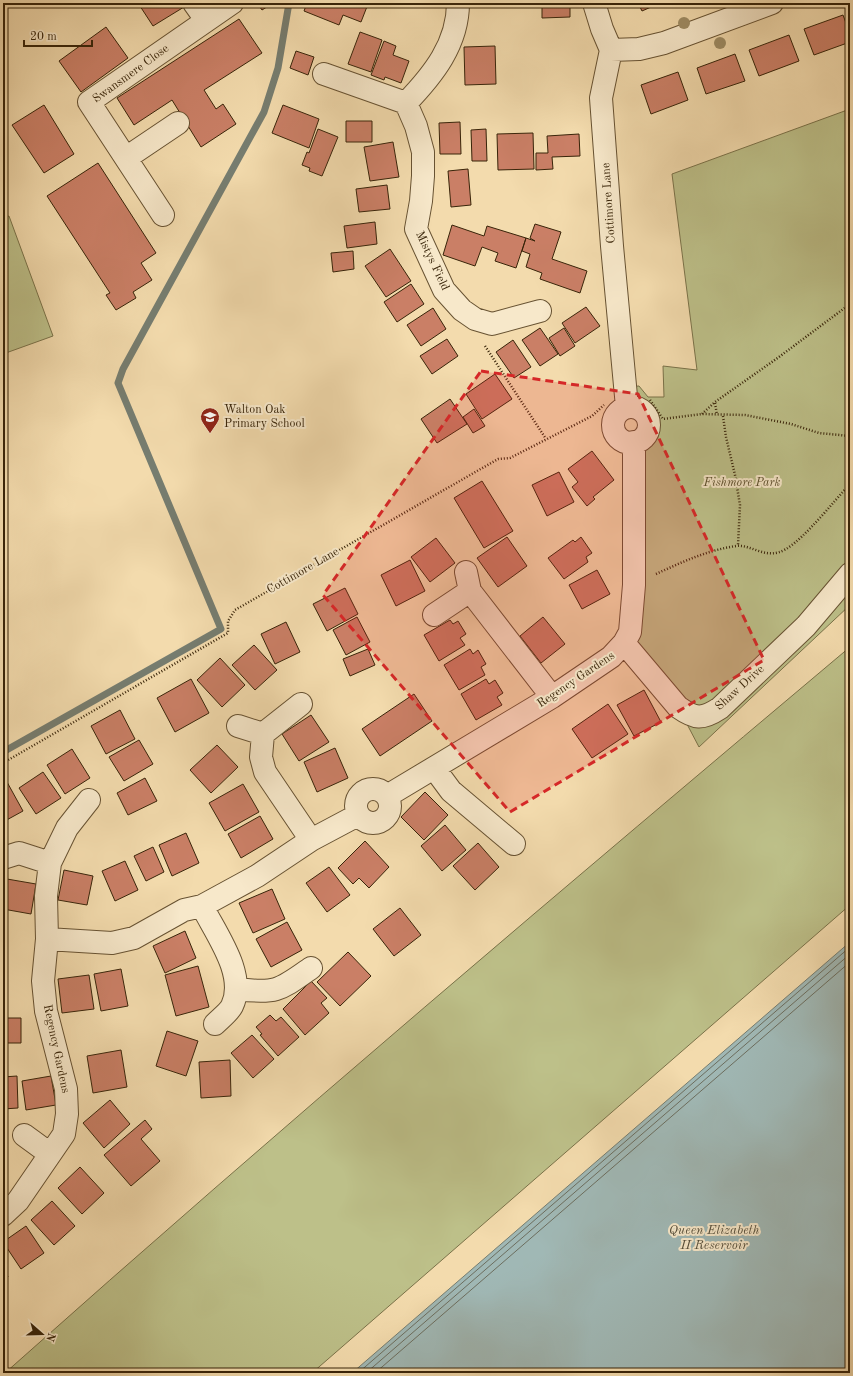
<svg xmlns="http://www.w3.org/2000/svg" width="853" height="1376" font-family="'Old Standard TT',serif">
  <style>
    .green { fill: #bdc089; stroke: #7a7249 }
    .water { fill: #a0b8b5; stroke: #767d70 }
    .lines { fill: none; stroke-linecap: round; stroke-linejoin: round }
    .shore { stroke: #6c6e5f; stroke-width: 1 }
    .stream { stroke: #767d70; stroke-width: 7 }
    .building { fill: #ca7f66; stroke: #382409 }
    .minor-casing { stroke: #675232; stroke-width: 24 }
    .path { stroke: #382409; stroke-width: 2.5; stroke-dasharray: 1 2; stroke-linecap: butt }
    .minor { stroke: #f7e8ca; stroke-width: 22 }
    .tree { fill: #9e8c64 }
    .marked { fill: #d62828; fill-opacity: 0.2; stroke: #d62828; stroke-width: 3; stroke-dasharray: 8 5; stroke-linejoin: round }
    .labels { text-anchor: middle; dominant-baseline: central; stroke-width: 4; stroke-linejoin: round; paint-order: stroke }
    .street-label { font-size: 12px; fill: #382409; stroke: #f7e8ca }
    .poi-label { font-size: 12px; fill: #382409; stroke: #f7e8ca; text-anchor: start }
    .park-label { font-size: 12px; font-style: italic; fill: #594b29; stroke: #f7e8ca }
    .water-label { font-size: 13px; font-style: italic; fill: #57503d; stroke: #f7e8ca }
  </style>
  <rect width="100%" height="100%" fill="#f3dbad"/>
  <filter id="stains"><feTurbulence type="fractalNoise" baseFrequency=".005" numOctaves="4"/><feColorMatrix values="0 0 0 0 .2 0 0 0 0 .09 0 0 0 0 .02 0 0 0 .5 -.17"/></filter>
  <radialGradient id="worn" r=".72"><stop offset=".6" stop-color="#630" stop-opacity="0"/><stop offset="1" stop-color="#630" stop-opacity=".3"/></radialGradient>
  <path class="green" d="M850 109V605L699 747 678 707 630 632 642 438 647 431 648 422 644 413 637 408 626 387 639 386 648 397H664L663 366 697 370 672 174Z
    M9 216 53 336 3 354V218Z
    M850 647V905L312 1373H5C282 1126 566 886 850 647Z"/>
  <path class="water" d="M850 942V1373H352Z"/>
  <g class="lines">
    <path class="shore" d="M358 1373 850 947
      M366 1373 850 954
      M375 1373 850 962"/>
    <path class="stream" d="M3 752 221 629 118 383 123 369 264 112 278 68 289 3"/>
  </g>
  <path class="building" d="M138 3H181L184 7 153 26Z
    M257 3H273L262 10Z
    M307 3H366L368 4 361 22 343 15 339 25 304 11Z
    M410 3H440V4L410 5Z
    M482 3H503V6L482 7Z
    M508 3H528V4L509 5Z
    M533 3H570V17L542 18V5L533 6Z
    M638 3H660L642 11Z
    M843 15 850 34V42L814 55 804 29Z
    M239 19 262 53 204 90 216 109 223 104 236 124 201 147 172 100 134 125 117 98Z
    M106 27 128 58 81 92 59 61Z
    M360 32 382 40 371 72 348 64Z
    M789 35 799 61 759 76 749 50Z
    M384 41 396 46 393 55 409 61 401 83 385 77 384 80 371 75Z
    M495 46 496 84 465 85 464 47Z
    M296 51 314 57 308 75 290 68Z
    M735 54 745 81 706 94 697 68Z
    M678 72 688 100 651 114 641 85Z
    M44 105 74 154 44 173 12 125Z
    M283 105 319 119 309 148 272 133Z
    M346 121H372V142H346Z
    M460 122 461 154H440L439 123Z
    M318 129 338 137 322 176 309 171 310 168 302 165 307 152 309 153Z
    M486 129 487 161H472L471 130Z
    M533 133 534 169 498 170 497 134Z
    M579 134 580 156 552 157 553 169 536 170V153H548L547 136Z
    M393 142 399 177 370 181 364 147Z
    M98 163 156 253 141 263 152 280 133 292 136 298 116 310 106 295 110 293 47 196Z
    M468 169 471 205 451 207 448 171Z
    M387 185 390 209 359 212 356 189Z
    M375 222 377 244 347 248 344 226Z
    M535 224 561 232 552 259 587 271 580 293 540 279 542 273 526 267 530 254 522 251 526 238 535 241 530 238Z
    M452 225 484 236 487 226 526 238 516 268 495 261 498 253 482 247 475 266 443 255Z
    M390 249 411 281 386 297 365 266Z
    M353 251 354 269 333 272 331 253Z
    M411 284 424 304 397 322 384 302Z
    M586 307 600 326 575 343 562 323Z
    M433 308 446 329 421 346 407 325Z
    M540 328 558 354 540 366 522 340Z
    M564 328 575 346 560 356 549 338Z
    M447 339 458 356 432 374 420 356Z
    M513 340 531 367 514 378 496 352Z
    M495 374 512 399 482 419 466 394Z
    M450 399 467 424 437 443 421 419Z
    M474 409 485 426 473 433 463 417Z
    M592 451 614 480 593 497 595 499 587 506 572 487 578 482 568 469Z
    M559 472 574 502 547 516 532 485Z
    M482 481 513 531 484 548 454 498Z
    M507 537 527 566 498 587 477 558Z
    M581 537 592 553 586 557 588 562 564 579 548 558 573 540 575 542Z
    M436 538 455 563 430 582 411 557Z
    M410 560 425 591 396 606 381 575Z
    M597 570 610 594 582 609 569 585Z
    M345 588 358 614 327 631 313 604Z
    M357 617 370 642 346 655 333 630Z
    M543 617 565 644 541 663 520 636Z
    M450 620 453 624 458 621 466 634 460 638 465 645 439 661 424 635Z
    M286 622 300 652 275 664 261 634Z
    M254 645 277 670 255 690 232 665Z
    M368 649 375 665 350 676 343 659Z
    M470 649 473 654 478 650 486 664 481 667 485 675 459 690 444 665Z
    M220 658 245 685 222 707 197 680Z
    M191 679 209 713 175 732 157 698Z
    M486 679 489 684 495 680 503 693 497 697 502 705 476 720 461 694Z
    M644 690 661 722 634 736 617 705Z
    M414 694 432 721 380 756 362 729Z
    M608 704 628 734 592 758 572 729Z
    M120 710 135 739 106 754 91 726Z
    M311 715 329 742 299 761 282 734Z
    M139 740 153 764 124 781 109 757Z
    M217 745 238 767 211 793 190 770Z
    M335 748 348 778 317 792 304 762Z
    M72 749 90 778 65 794 47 765Z
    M43 772 61 798 36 814 19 788Z
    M145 778 157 801 128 815 117 793Z
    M7 782 23 811 3 822V784Z
    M243 784 259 812 225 831 209 803Z
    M425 792 448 815 424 840 401 817Z
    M260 816 273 839 241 858 228 834Z
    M445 825 466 850 442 871 421 846Z
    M186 833 199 863 172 876 159 845Z
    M365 841 389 867 369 888 359 878 353 884 338 868Z
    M478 843 499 867 475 890 453 866Z
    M153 847 164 872 146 881 134 856Z
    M125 861 138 890 115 901 102 871Z
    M329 867 350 895 327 912 306 883Z
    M64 870 93 876 87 905 58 900Z
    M7 879 36 884 31 914 3 909Z
    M272 889 285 919 253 933 239 903Z
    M400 908 421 935 394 956 373 929Z
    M287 922 302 950 271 967 256 939Z
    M185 931 196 958 165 973 153 946Z
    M348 952 371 976 340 1006 317 982Z
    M198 966 209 1007 176 1016 165 975Z
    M121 969 128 1006 101 1011 94 974Z
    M89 975 94 1009 62 1013 58 979Z
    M311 981 327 998 321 1003 329 1013 305 1035 283 1009Z
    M3 982H4V1010H3Z
    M270 1015 276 1021 281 1017 299 1037 278 1056 260 1035 262 1034 256 1027Z
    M3 1018H21V1043H3Z
    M167 1031 198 1041 186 1076 156 1066Z
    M252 1035 274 1059 253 1078 231 1053Z
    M121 1050 127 1087 93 1093 87 1056Z
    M230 1060 231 1096 201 1098 199 1062Z
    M17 1076 18 1108 3 1109V1077Z
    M51 1076 56 1105 26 1110 22 1081Z
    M110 1100 130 1124 104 1148 83 1123Z
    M145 1120 152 1129 141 1139 160 1161 131 1186 104 1155Z
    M80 1167 104 1193 82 1214 58 1188Z
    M52 1201 75 1226 54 1245 31 1220Z
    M26 1226 44 1253 21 1269 3 1242Z
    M3 1263 8 1277 3 1278Z"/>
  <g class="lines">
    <defs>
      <path id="minor" d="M194 3 206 20
        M458 3C458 44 433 75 406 103L416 126 423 152V176L421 201 416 229 444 290 462 310 475 319 492 324 540 311
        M594 3 602 29 611 50 601 98 612 246 627 407
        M611 50 639 49 664 43 772 3
        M324 74 406 103
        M126 158 178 123
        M163 215 89 102 232 3
        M613 425a18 18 0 1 1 36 0a18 18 0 1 1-36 0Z
        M466 572 470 591 552 697
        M434 615 470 591
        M624 643 678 707C695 719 702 720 720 708L806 626 850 574
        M301 704 263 734 261 757 265 772 311 840
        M238 726 263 734
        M434 768 451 791 514 844
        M356 806a17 17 0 1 1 34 0a17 17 0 1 1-34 0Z
        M387 796 552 697 611 657 624 643 630 632 634 585V442
        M3 858 19 853 50 863
        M202 906C216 934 247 975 232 1006 229 1012 221 1018 215 1024
        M47 939 112 943 134 938 184 910 202 906 257 876 311 840 358 815
        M237 989C277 994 280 990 311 968
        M24 1135 50 1154
        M3 1215 18 1201 64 1134 67 1114 66 1089 46 1011 43 981 47 939 46 896 50 863 67 828 89 800"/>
    </defs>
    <use href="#minor" class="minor-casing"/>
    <path class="path" d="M485 346 546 439
      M650 400 663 419 702 414 745 415 791 424 819 433 850 436
      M715 403 717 415
      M702 414 715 402 779 357 850 304
      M723 416 726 437 735 475 740 505 738 545
      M656 574C682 562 708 550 736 546 752 544 766 561 786 549 805 538 834 501 850 484
      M3 763 228 633V621L235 610 498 459 510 458 592 416 604 405"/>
    <use href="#minor" class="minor"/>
  </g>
  <g class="tree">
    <circle cx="684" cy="23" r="6"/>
    <circle cx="720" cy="43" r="6"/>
  </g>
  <path class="marked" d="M481 371 638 394 764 660 510 812 323 595Z"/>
  <defs>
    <symbol id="school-pin" viewBox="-11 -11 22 30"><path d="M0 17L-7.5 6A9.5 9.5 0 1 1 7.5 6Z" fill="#8f2418" stroke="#f7e8ca"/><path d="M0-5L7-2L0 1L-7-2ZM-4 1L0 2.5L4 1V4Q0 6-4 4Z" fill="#fff"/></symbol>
  </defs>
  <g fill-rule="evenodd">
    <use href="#school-pin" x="199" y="406" width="22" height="30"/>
  </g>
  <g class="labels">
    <g class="street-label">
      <text transform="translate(131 74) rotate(-36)">Swansmere Close</text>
      <text transform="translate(609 203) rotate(-94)">Cottimore Lane</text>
      <text transform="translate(432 261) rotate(65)">Mistys Field</text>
      <text transform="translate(303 571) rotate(-30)">Cottimore Lane</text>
      <text transform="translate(576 680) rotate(-34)">Regency Gardens</text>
      <text transform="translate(740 688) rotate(-42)">Shaw Drive</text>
      <text transform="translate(56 1049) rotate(78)">Regency Gardens</text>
    </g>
    <g class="poi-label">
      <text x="224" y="410">Walton Oak<tspan x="224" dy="14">Primary School</tspan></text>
    </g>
    <g class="park-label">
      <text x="742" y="483">Fishmore Park</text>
    </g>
    <g class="water-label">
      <text x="714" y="1230">Queen Elizabeth<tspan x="714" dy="15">II Reservoir</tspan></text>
    </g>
  </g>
  <rect width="853" height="1376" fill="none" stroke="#f3dbad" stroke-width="16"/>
  <rect x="4" y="4" width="845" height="1368" fill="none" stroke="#382409" stroke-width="2"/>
  <rect x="8" y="8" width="837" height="1360" fill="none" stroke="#382409"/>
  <g transform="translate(42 1334) rotate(110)" stroke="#f7e8ca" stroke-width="3" paint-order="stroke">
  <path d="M0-3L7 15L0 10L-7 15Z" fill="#382409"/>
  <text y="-6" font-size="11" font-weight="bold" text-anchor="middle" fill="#382409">N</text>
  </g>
  <path d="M24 40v6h68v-6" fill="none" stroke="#382409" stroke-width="2"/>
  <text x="30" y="40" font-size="12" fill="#382409" stroke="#f7e8ca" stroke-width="3" paint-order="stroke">20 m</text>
  <rect width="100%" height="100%" filter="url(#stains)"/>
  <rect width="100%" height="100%" fill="url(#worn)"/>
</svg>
